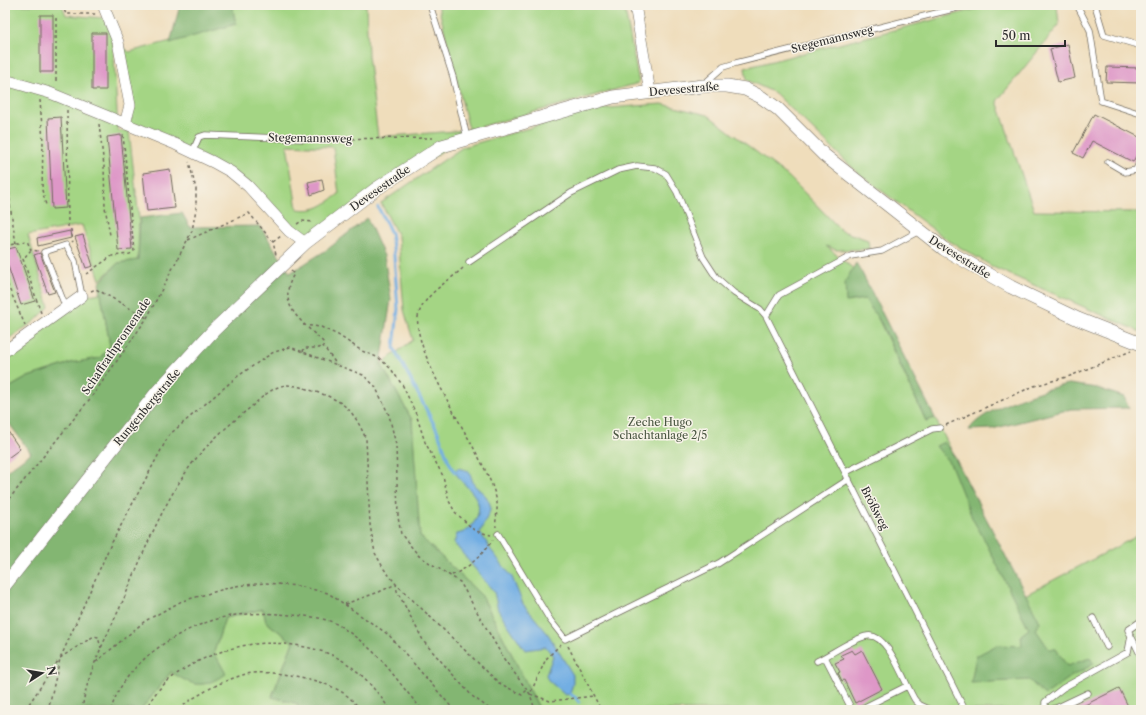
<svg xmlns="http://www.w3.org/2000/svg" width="1146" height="715" font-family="'Libre Caslon Text',serif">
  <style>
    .green { fill: #a4d584; stroke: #688058; fill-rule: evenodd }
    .forest { fill: #83b672; stroke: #57704e }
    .water { fill: #72aee3; stroke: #4e6c87 }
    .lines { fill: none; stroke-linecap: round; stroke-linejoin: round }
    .stream { stroke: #72aee3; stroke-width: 3 }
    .building { fill: #de97c7 }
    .service-casing { stroke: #70695d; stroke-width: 7 }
    .minor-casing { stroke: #70695d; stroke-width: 12 }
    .tertiary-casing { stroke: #70695d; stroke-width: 14 }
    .path { stroke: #70695d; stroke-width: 1.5; stroke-dasharray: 3 3; stroke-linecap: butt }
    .service { stroke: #fff; stroke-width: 5.5 }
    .minor { stroke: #fff; stroke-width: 11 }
    .tertiary { stroke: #fff; stroke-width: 13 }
    .labels { text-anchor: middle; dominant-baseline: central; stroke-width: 3; stroke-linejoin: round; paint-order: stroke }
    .street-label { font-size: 11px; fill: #2b2b2b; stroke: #f7f3e8 }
    .park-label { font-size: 11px; fill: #495641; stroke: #f7f3e8 }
  </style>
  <rect width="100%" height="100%" fill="#f7f3e8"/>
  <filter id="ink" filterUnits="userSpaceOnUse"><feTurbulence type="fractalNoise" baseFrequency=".025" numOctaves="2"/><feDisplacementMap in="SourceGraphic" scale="8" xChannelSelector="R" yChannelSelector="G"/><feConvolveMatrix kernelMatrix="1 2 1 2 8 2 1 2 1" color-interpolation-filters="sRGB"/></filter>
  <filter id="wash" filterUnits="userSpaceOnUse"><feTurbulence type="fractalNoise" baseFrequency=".012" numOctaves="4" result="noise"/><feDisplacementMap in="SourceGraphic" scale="16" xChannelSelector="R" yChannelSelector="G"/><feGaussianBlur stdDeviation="0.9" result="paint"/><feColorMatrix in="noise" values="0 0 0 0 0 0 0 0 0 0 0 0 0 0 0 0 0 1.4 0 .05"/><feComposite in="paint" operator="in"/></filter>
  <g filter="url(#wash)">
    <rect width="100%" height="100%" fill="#efddbb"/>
    <path class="green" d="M5 5H62L66 15 104 18 113 38 118 131H129L139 218 138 260 118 263 100 280 82 225 28 235 49 307 35 321 5 341Z
      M232 5H366L368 55 378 137 469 130 438 5H624L639 83 469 130 466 135 305 243 231 172 125 124 130 105 118 42 129 52 235 24ZM287 145 333 147 339 194C324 205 317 212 297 209Z
      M992 5H1057L1059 25 997 101 1034 211 1141 212V332L995 268 946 239 858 173 775 93 747 80 745 68Z
      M662 104 708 115 789 177 842 231 868 240 869 249 836 250 826 246 856 271 926 421 935 418 1025 595 1141 534V710H540L482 596 419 536 412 420 381 364 413 340 404 310 398 236 381 203 463 147 596 109Z
      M101 293 110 346 100 358 71 363 28 377 5 390V351L82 296Z
      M263 609 266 622 293 642 272 696 299 704 297 710H141L171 672 214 652 225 618Z"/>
    <path class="forest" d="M180 5H232L236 24 170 43Z
      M182 213 190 227 260 226 290 273 328 249 367 218 384 256 391 299 381 364 412 420 420 536 482 596 540 710H297L298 704 272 697 293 642 266 622 263 609 225 618 214 652 226 674C201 689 195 687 171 672L141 710H5V472L31 453 5 418V390L28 377 71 363 100 358 110 346 99 283 118 263 138 260 140 218Z
      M856 263 861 271 935 418 926 421 881 323 865 299 846 302 845 282Z
      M1069 384 1097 388 1124 397 1129 408 1071 409 992 429 969 430C981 409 1045 388 1069 384Z
      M944 442 950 449 1040 622 1036 630 1049 649H1056L1067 666 1090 658 1094 664 1072 676 1045 695 1029 680 971 683 976 656 997 645 1022 646 1021 635 1029 629 982 535 973 520 951 465 936 446Z"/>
    <path class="water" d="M458 468 469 471 474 485 486 496 490 504V511L480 532 491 550 512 577 523 604 548 634 573 675V683L570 694 565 695 548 680 546 675 553 656 546 647 525 650 498 610 494 592 454 543 457 534C467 532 471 528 476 519 486 497 465 489 455 472Z"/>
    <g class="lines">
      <path class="stream" d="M378 207 391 233 394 256 398 309 394 348 438 432 449 462 455 472
        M570 694 576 698 579 702"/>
    </g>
    <g id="blocks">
      <path class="building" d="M40 15H53V72H40Z
        M92 33H106V90H92Z
        M1068 44 1075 78 1058 82 1050 49Z
        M1107 67 1141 68V83L1106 82Z
        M1094 114 1141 138V146L1133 162 1092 141 1083 158 1073 153Z
        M61 117 66 208 52 209 48 118Z
        M121 135 132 249 118 250 107 137Z
        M170 169 175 208 147 211 143 173Z
        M322 179 324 190 311 195 308 182Z
        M70 231 71 238 38 246 37 238Z
        M83 235 93 266 86 268 75 237Z
        M16 247 35 301 21 305 5 257V250Z
        M40 253 55 292 48 294 34 255Z
        M5 427 20 449 5 460Z
        M852 650 855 654 862 650 882 689 855 703 844 680 842 681 838 673 840 672 835 663 844 659 841 655Z
        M1119 688 1130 710H1075Z"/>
    </g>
  </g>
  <g filter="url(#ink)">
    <use href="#blocks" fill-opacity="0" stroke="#70695d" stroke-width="1"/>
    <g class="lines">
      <defs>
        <path id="service" d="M430 5 453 77 467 138
          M1077 5 1090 30 1101 101 1141 114
          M1095 5 1104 35 1141 46
          M705 83 723 67 736 63 969 5
          M192 153 199 137 205 135 303 139
          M1108 162 1125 172 1136 170 1141 158
          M469 262 571 193 618 170 637 166 655 168 666 174 677 192 703 257 716 277 734 293 760 309 766 316 965 710
          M66 308 44 252 66 245 75 261 82 296
          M766 316 779 295 851 256 882 251 919 231
          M846 472 932 429 940 428
          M498 534 550 620 565 639 719 563 849 479
          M1093 618 1107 647
          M1132 638 1141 656
          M825 657 852 710
          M817 661C830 655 854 638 867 636 888 631 905 685 915 700L920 705 931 710
          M859 710 907 686
          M1045 710V702L1063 688 1128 652 1131 636 1128 630 1141 621
          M1052 710 1088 693"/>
        <path id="minor" d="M103 5 118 42 130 105 125 124
          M635 5 650 92
          M5 80 50 93 175 144 213 162 231 172 248 186 289 231 305 243
          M5 351 82 296"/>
        <path id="tertiary" d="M5 585 157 392 214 330 305 243 376 189 442 146 613 97 703 86H727L745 89 761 97 778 109 824 155 944 249 1011 287 1078 319 1141 344"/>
      </defs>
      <use href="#service" class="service-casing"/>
      <use href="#minor" class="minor-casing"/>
      <use href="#tertiary" class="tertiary-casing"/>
      <path class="path" d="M62 5 66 14H96
        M56 18V84
        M5 91 10 205 16 244
        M40 100 43 141 42 190 46 205
        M67 110 68 226 71 230 73 241 72 242
        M99 124 104 166 105 207 110 235
        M310 139 434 138
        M297 224 302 221 313 222
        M188 240 249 213 273 242 276 255
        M273 242 281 236
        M5 246 27 241 31 250 38 251
        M31 250 23 259 41 313
        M463 268C448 282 427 292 419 313 407 348 480 449 493 488 495 494 498 502 497 509 497 515 495 521 496 527
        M291 271 294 274C275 307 304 322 324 343L323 346 337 365
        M86 274 112 256 130 254 134 251 123 134
        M5 279 25 325
        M91 291 96 289 147 318
        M303 325 321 327 338 335 362 351 379 358 391 369 403 386 416 414 425 442 443 476 449 501 455 512 475 531 491 535
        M5 328 8 336
        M303 352 304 348H319L323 346
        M946 425 1034 386 1070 376 1131 351
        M5 504 93 395 147 318 192 231 196 209V189L189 162
        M452 575C471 567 480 556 493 540
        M345 604 379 592 396 584 397 591 424 642 472 696 491 710
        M561 644 546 659 530 694 550 701 594 696
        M568 646 601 710
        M60 658 94 636 98 637 101 648
        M96 662 145 621 182 601 235 586 266 583 298 586 328 593 389 635 454 710
        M29 704 58 661
        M48 710 60 659 109 548 169 435 238 376 272 353 290 347 363 375 375 386 389 415 396 445 398 517 401 534 419 556 460 582 504 659 530 694 535 710
        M82 710C87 672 106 638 122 603 143 555 162 503 194 461 210 441 231 423 251 407 261 398 273 386 287 385 296 385 307 389 316 392 345 401 354 411 366 439L370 525 375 553 384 569 396 584 499 683 522 695 527 690
        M111 710C124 660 187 622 236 615 254 613 272 613 290 615 307 616 326 617 340 626 352 634 371 648 380 659 395 675 407 694 423 710
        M146 710C160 673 218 648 254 644 278 641 312 646 334 656 349 663 364 676 374 689 380 695 385 704 391 710
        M180 710C186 701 196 697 204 692 217 684 232 678 246 674 272 669 326 679 346 695 352 699 356 705 361 710"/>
      <use href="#service" class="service"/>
      <use href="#minor" class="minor"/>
      <use href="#tertiary" class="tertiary"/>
    </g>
  </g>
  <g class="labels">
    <g class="street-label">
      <text transform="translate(832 39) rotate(-14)">Stegemannsweg</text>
      <text transform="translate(684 89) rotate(-5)">Devesestraße</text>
      <text transform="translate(310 138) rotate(1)">Stegemannsweg</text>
      <text transform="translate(380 188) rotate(-35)">Devesestraße</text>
      <text transform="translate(960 257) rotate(32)">Devesestraße</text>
      <text transform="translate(116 346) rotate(-56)">Schaffrathpromenade</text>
      <text transform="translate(147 407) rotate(-50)">Rungenbergstraße</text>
      <text transform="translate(875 508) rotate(63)">Brößweg</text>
    </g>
    <g class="park-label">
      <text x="660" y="422">Zeche Hugo<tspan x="660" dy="13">Schachtanlage 2/5</tspan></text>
    </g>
  </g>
  <rect width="1146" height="715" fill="none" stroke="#f7f3e8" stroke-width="20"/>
  <g transform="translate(42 673) rotate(78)" stroke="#f7f3e8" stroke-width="3" paint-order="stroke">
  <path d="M0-3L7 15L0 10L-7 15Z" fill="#2b2b2b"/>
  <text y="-6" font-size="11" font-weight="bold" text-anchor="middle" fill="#2b2b2b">N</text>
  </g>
  <path d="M996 40v6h69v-6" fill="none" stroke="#2b2b2b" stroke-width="2"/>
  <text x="1002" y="40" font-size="12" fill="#2b2b2b" stroke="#f7f3e8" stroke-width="3" paint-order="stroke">50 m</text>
</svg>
